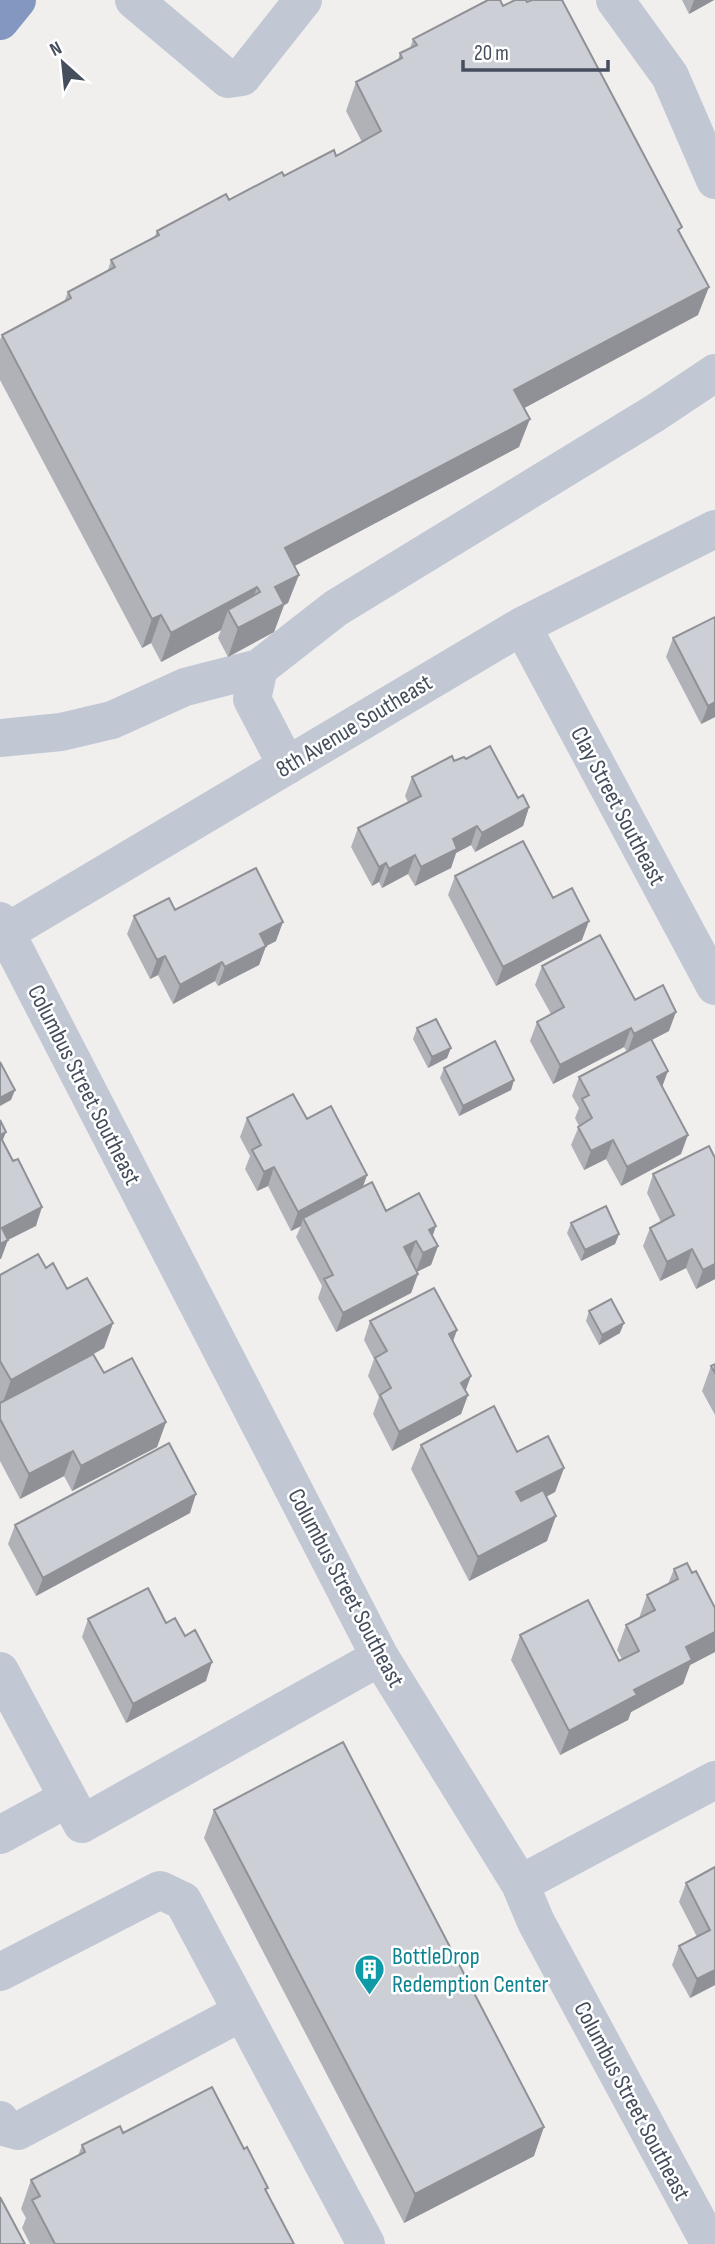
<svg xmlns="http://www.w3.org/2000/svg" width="715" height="2244" font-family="'Sofia Sans Condensed',sans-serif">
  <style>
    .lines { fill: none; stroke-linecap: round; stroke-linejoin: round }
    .minor { stroke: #c1c8d4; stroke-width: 38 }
    .highway { stroke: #8397c1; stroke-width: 38 }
    .wall { fill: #b0b2b8 }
    .shaded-wall { fill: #909196 }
    .building { fill: #cdcfd6; stroke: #909196; stroke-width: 2 }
    .labels { text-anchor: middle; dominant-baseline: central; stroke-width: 5; stroke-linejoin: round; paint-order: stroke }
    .street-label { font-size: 24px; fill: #454e5d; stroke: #fff }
    .culture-label { font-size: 24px; fill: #0d838f; stroke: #fff; text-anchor: start }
  </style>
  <rect width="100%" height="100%" fill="#f1efee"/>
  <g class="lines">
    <path class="minor" d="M134 0 228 79 242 77 303 0
      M615 0 670 76 715 180
      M522 626 715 986
      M0 738 61 732 112 720 185 687 259 668
      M287 766 252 699 259 668 336 608 655 413 715 373
      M0 921 380 1657 520 1884 536 1922 710 2244
      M0 936 522 626 715 529
      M0 1671 82 1824 380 1657
      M0 1835 68 1798
      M520 1884 715 1780
      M0 1972 160 1890 183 1901 366 2244
      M0 2120 3 2127 18 2131 242 2012"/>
    <path class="highway" d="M0 21 17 0"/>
  </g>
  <path class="wall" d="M682 0H714L689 14Z
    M503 6 680 232 698 315 524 408 519 447 294 566 288 603 284 605 274 632 228 657 218 638 221 630 161 662 151 643 142 648 0 380V340L2 335 64 302 68 292 108 270 111 260 154 238 157 231 284 176 336 156 362 142 346 111 356 82 398 60 400 53 410 48 413 39Z
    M673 638 715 717 701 724 666 657Z
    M466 759 518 798 529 807 523 826 475 852 471 845 456 853 451 868 415 886 408 874 382 888 379 882 372 886 351 847 358 828 408 802 405 796 412 777 454 761Z
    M455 876 553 898 582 940 496 986 448 895Z
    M175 910 276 941 266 946 259 965 218 986 215 981 173 1004 158 975 150 979 127 934 134 916Z
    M542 966 635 1000 669 1031 651 1040 662 1086 681 1154 621 1186 606 1159 584 1170 571 1145 579 1126 575 1118 579 1108 572 1096 579 1077 627 1052 624 1047 553 1084 530 1041 537 1022 551 1014 535 985Z
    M417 1028 447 1058 428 1068 413 1039Z
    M444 1068 514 1080 511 1090 459 1116 440 1078Z
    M247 1118 307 1119 367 1175 363 1187 386 1211 432 1236 438 1246 431 1265 417 1272 418 1274 411 1293 336 1332 318 1298 322 1286 296 1237 301 1226 291 1231 268 1186 257 1191 245 1169 250 1156 240 1137Z
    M653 1174 715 1279 696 1289 686 1268 660 1281 643 1246 650 1228 661 1222 647 1193Z
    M571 1223 619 1234 615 1244 581 1261 567 1233Z
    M46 1268 67 1289 113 1323 104 1348 90 1356 104 1373 166 1422 157 1447 72 1491 64 1476 20 1499 0 1461V1275Z
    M589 1311 620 1333 599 1345 586 1321Z
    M370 1321 457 1330 453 1341 466 1392 468 1395 461 1414 392 1451 373 1414 379 1397 368 1376 374 1359 364 1340Z
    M715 1364V1415L702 1391 711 1366Z
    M421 1445 517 1452 564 1468 555 1492 546 1497 547 1541 469 1581 411 1469Z
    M190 1513 36 1596 8 1544 15 1525Z
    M674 1569 715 1632V1652L690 1665 683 1684 631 1712 628 1720 560 1755 511 1660 520 1635 619 1661 622 1659 617 1650 626 1625 639 1618 647 1595 668 1584Z
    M88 1619 166 1623 206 1681 126 1723 82 1637Z
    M214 1810 534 2156 404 2223 204 1838Z
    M715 1867V1985L690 1998 672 1965 679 1946 697 1937 679 1902 686 1883Z
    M123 2133 244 2149 268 2188 266 2191 294 2244H30L22 2228 26 2218 21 2209 31 2180 78 2156 82 2145Z"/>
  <path class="shaded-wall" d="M694 0H714L689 14Z
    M709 287 698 315 504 419 514 390Z
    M530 419 519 447 274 577 285 548Z
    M299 575 288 603 284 605 274 632 228 657 238 628 275 587Z
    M257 587 247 616 228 610 221 630 161 662 171 633Z
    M161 615 151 643 142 648 152 619Z
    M715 702V717L701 724 708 706Z
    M529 807 523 826 475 852 482 833Z
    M477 826 471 845 456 853 451 868 415 886 421 867 453 839Z
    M415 855 408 874 382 888 389 869Z
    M386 863 379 882 372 886 379 867Z
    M589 921 582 940 496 986 503 967Z
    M283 922 276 941 253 953 260 934Z
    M266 946 259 965 218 986 225 967Z
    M165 956 158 975 150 979 157 960Z
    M222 962 215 981 173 1004 180 985Z
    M676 1012 669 1031 627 1053 634 1034Z
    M631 1028 624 1047 553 1084 560 1065Z
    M451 1048 447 1058 428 1068 432 1057Z
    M668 1071 661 1090 657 1077Z
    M514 1080 511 1090 459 1116 463 1106Z
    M15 1090 11 1100 0 1106V1098Z
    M6 1132 2 1142 0 1143V1135Z
    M688 1135 681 1154 621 1186 627 1167Z
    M613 1140 606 1159 584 1170 591 1151Z
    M274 1167 268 1186 257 1191 264 1172Z
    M367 1175 360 1194 303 1218 301 1226 291 1231 298 1212Z
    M42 1207 36 1226 0 1244 2 1228Z
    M436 1226 430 1244 429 1230Z
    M619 1234 615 1244 581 1261 585 1250Z
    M8 1240 1 1259H0V1244Z
    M416 1241 409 1260 404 1247Z
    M438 1246 431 1265 416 1272 423 1253Z
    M692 1249 686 1268 660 1281 667 1262Z
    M715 1264V1279L696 1289 703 1270Z
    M418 1274 411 1293 336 1332 343 1313Z
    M113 1323 104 1348 2 1405 11 1380Z
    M624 1323 620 1333 599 1345 602 1335Z
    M457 1330 450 1349 449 1334Z
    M471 1376 464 1395 461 1383Z
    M468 1395 461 1414 392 1451 399 1432Z
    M166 1422 157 1447 72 1491 81 1466Z
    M73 1451 64 1476 20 1499 29 1474Z
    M564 1468 555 1492 507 1517 516 1492Z
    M196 1494 190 1513 36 1596 43 1578Z
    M556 1516 547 1541 469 1581 478 1557Z
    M715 1632V1652L690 1665 683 1684 631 1712 628 1720 560 1755 569 1731 634 1690 686 1647Z
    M212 1662 206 1681 126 1723 133 1704Z
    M715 1970V1985L690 1998 697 1979Z
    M544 2127 534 2156 404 2223 415 2194Z"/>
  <path class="building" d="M488 0H500L503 6 515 0H526L527 2 532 0H562L682 227 678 230 709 287 514 390 530 419 285 548 299 575 275 587 284 604 238 628 228 610 260 592 257 587 171 633 161 615 152 619 2 335 71 298 68 292 115 267 111 260 159 235 157 231 226 194 229 200 282 172 284 176 334 150 336 156 381 131 356 82 402 58 400 53 417 45 413 39Z
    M715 617V702L708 706 673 638Z
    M490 746 518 798 523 795 529 807 482 833 477 826 453 839 457 849 421 867 415 855 389 869 386 863 379 867 358 828 421 796 412 777 452 756 454 761 464 757 466 759Z
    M523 841 553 898 572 888 589 921 503 967 455 876Z
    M256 868 283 922 260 934 266 946 225 967 222 962 180 985 165 956 157 960 134 916 169 898 175 910Z
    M600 935 635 1000 663 985 676 1012 634 1034 631 1028 560 1065 537 1022 564 1007 542 966Z
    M436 1019 451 1048 432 1057 417 1028Z
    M651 1039 668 1071 657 1077 688 1135 627 1167 613 1140 591 1151 578 1127 592 1118 582 1099 589 1095 579 1077Z
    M495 1041 514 1080 463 1106 444 1068Z
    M0 1062 15 1090 0 1098Z
    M293 1094 307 1119 331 1106 367 1175 298 1212 274 1167 264 1172 252 1150 261 1145 247 1118Z
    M0 1120 6 1132 0 1135Z
    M0 1136 13 1161 18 1159 42 1207 2 1228 8 1240 0 1244Z
    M709 1146 715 1158V1264L703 1270 692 1249 667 1262 650 1228 674 1215 653 1174Z
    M372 1182 386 1211 419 1193 436 1226 429 1230 438 1246 423 1253 416 1241 404 1247 418 1274 343 1313 324 1279 333 1275 303 1218Z
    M606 1206 619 1234 585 1250 571 1223Z
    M38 1254 46 1268 53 1263 67 1289 87 1278 113 1323 11 1380 0 1361V1275Z
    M434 1288 457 1330 449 1334 471 1376 461 1383 468 1395 399 1432 380 1395 391 1388 375 1358 387 1351 370 1321Z
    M611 1299 624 1323 602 1335 589 1311Z
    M93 1354 104 1373 132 1358 166 1422 81 1466 73 1451 29 1474 0 1419V1403Z
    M715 1364V1373L711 1366Z
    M494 1406 517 1452 548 1436 564 1468 516 1492 521 1501 543 1490 556 1516 478 1557 421 1445Z
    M169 1443 196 1494 43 1578 15 1525Z
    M687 1563 692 1573 696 1571 715 1608V1632L686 1647 692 1660 634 1690 637 1695 569 1731 520 1635 588 1600 619 1661 639 1651 626 1625 655 1610 647 1595 678 1579 674 1569Z
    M148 1588 166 1623 175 1618 185 1636 195 1630 212 1662 133 1704 88 1619Z
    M343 1742 544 2127 415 2194 214 1810Z
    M715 1867V1970L697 1979 679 1946 710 1930 686 1883Z
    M212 2087 244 2149 247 2147 268 2188 265 2189 294 2244H55L32 2200 40 2196 31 2180 85 2152 82 2145 120 2126 123 2133Z
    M0 2197 25 2244H0Z"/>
  <defs>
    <symbol id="building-pin" viewBox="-11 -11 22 30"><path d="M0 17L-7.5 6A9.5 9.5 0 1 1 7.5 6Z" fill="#0f9aa8" stroke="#fff"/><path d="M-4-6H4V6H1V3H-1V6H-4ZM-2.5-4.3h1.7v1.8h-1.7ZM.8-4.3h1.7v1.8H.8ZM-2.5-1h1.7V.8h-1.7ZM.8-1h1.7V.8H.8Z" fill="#fff"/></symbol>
  </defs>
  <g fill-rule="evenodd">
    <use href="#building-pin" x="352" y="1952" width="35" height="47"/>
  </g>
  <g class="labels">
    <g class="street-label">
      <text transform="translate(354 726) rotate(-31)">8th Avenue Southeast</text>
      <text transform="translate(618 806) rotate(62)">Clay Street Southeast</text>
      <text transform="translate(84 1085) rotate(63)">Columbus Street Southeast</text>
      <text transform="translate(346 1588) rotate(62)">Columbus Street Southeast</text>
      <text transform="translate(632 2101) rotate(62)">Columbus Street Southeast</text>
    </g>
    <g class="culture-label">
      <text x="392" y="1956">BottleDrop<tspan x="392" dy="28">Redemption Center</tspan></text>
    </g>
  </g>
  <g transform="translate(63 63) rotate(333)" stroke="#ffffff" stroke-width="5" paint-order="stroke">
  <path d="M0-5L12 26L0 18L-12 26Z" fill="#454e5d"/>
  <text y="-10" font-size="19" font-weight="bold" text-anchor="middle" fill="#454e5d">N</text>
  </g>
  <path d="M463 60v10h145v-10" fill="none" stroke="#454e5d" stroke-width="3.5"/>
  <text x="474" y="60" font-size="21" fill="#454e5d" stroke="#ffffff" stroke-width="5" paint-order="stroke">20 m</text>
</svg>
